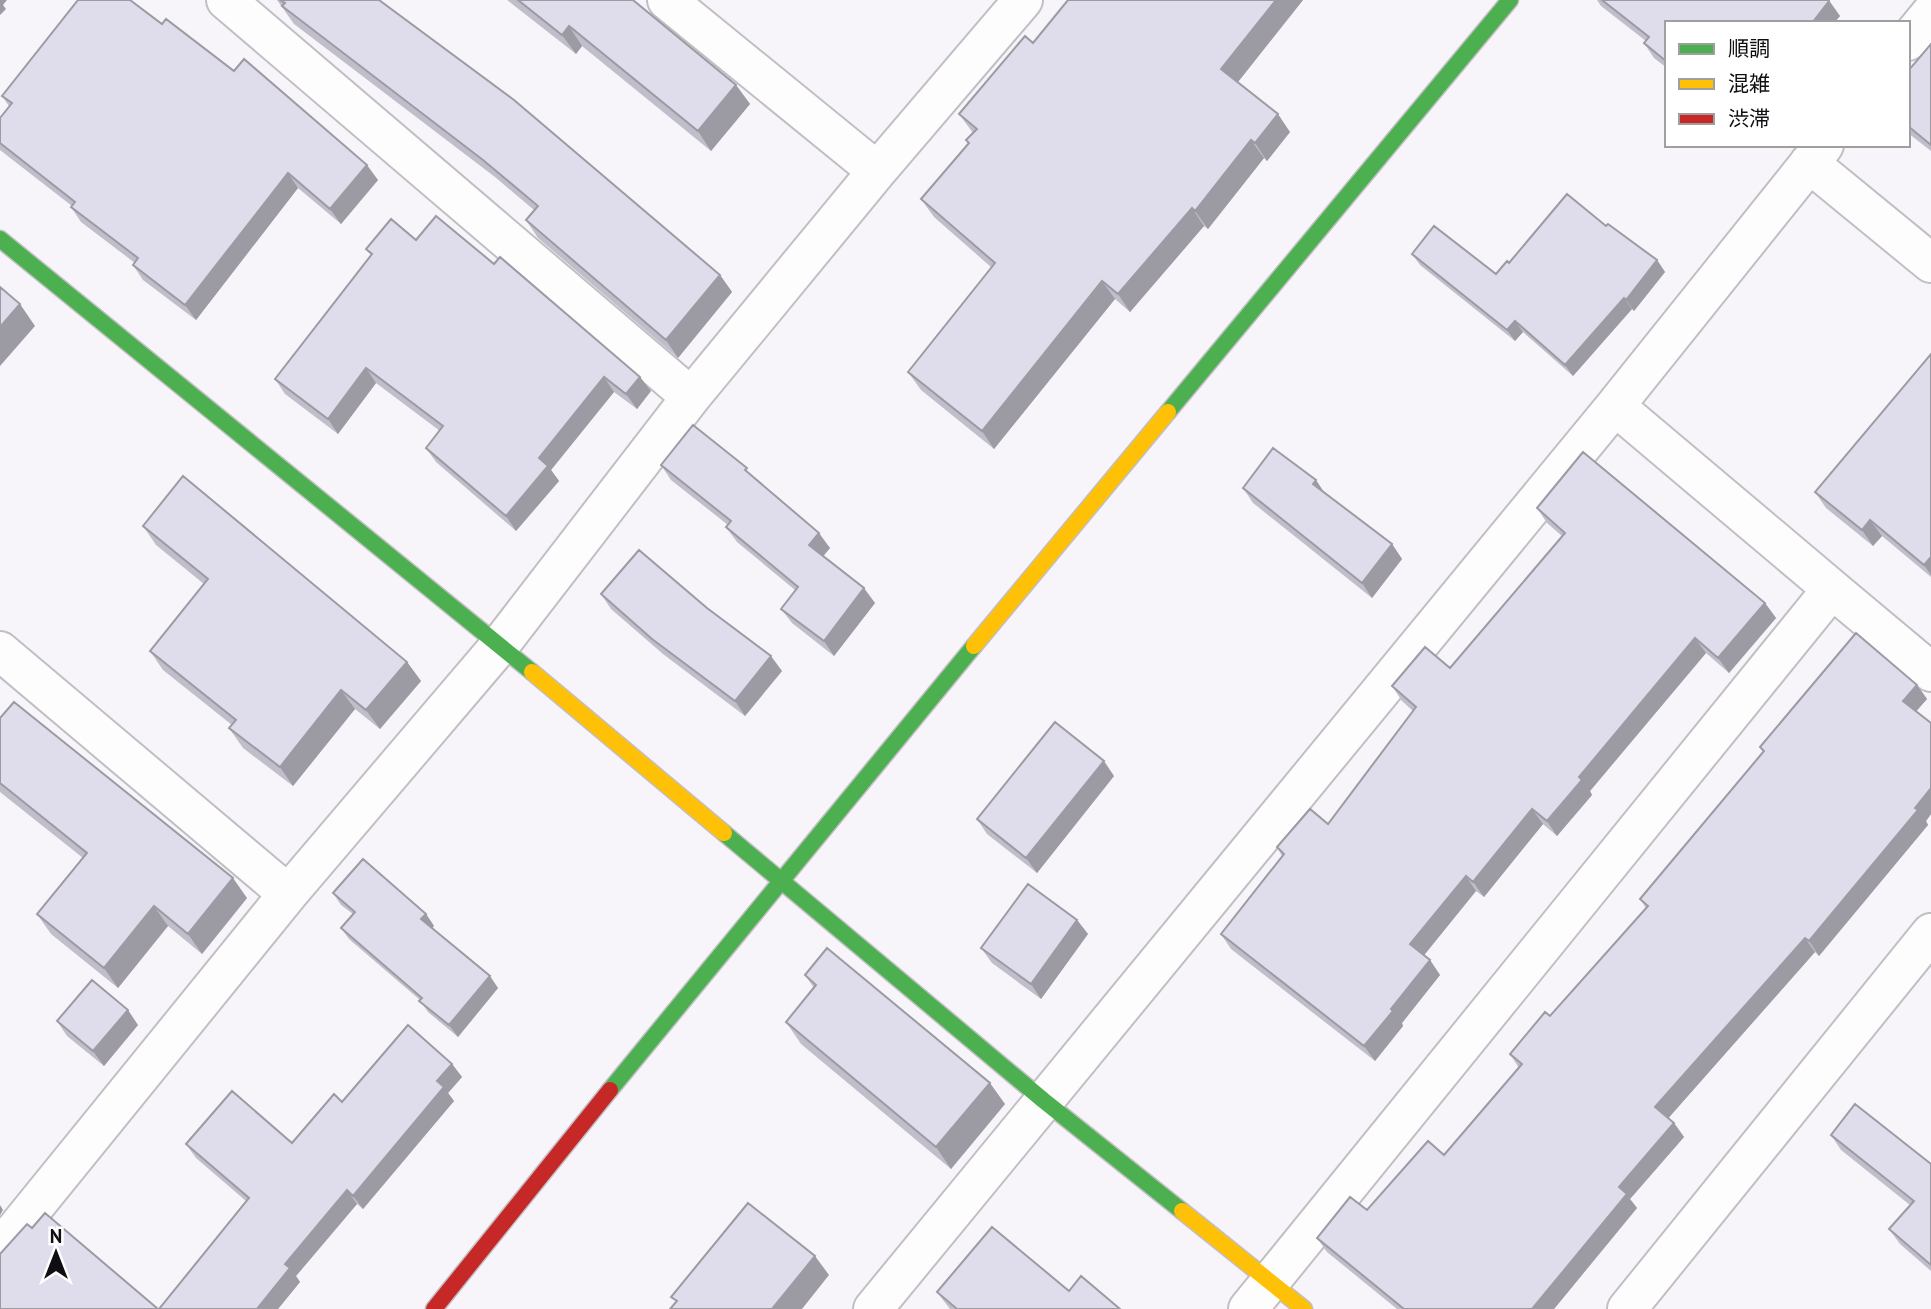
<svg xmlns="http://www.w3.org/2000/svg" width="1931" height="1309" font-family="'PT Sans','Noto Sans JP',sans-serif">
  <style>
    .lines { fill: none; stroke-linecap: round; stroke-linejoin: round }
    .street-casing { stroke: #c1bfc4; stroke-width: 42 }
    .fast-casing { stroke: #c1bfc4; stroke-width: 19 }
    .slow-casing { stroke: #c1bfc4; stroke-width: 19 }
    .jam-casing { stroke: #c1bfc4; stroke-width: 19 }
    .street { stroke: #fefdfe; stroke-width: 38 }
    .fast { stroke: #4caf50; stroke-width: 16 }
    .slow { stroke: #ffc107; stroke-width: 16 }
    .jam { stroke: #c62828; stroke-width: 16 }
    .wall { fill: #c0beca }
    .shaded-wall { fill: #9c9ba4 }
    .building { fill: #dfddeb; stroke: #9c9ba4; stroke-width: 2 }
  </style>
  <rect width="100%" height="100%" fill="#f7f4fa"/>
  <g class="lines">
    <defs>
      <path id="street" d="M226 0 691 397
        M667 0 877 171
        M1908 41 1931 13
        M1809 163 1931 263
        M1615 406 1832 589
        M0 651 288 894
        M0 1249 288 894 500 645 691 397 877 171 1023 0
        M873 1309 1615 406 1824 145
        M1248 1309 1832 589 1931 672
        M1627 1309 1931 933"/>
      <path id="fast" d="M0 239 532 672
        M1168 412 1510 0
        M724 833 1043 1100 1182 1211
        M610 1090 974 646"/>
      <path id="slow" d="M974 646 1168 412
        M532 672 724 833
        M1182 1211 1304 1309"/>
      <path id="jam" d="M434 1309 610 1090"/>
    </defs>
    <use href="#street" class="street-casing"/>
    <use href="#fast" class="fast-casing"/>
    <use href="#slow" class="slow-casing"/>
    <use href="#jam" class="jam-casing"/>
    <use href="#street" class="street"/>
    <use href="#fast" class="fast"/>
    <use href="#slow" class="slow"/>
    <use href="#jam" class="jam"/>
  </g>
  <path class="wall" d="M277 0H379L720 275 732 292 678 358 538 238 526 220 534 210 495 177 294 24Z
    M507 0H633L736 85 750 104 711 151 582 46 576 54Z
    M1068 0H1303L1238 82 1290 132 1267 161 1264 158 1208 229 1204 226 1130 312 1115 299 994 449 921 390 908 372 991 267 934 217 921 199 969 144 966 140 973 133 959 114 1033 43Z
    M1597 0H1829L1840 16 1834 23H1667V68L1654 58 1644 43 1646 41 1601 6Z
    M162 24 378 180 341 224 298 188 196 320 143 280 133 265 135 263 81 222 71 207 72 206 0 150V118L9 106 2 96Z
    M1931 44V151L1908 133V71Z
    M1606 226 1657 260 1665 272 1634 311 1632 309 1573 376 1523 332 1515 341 1420 265 1412 254 1496 274 1509 263Z
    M416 240 494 264 640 377 651 391 637 409 614 392 551 470 559 481 516 531 436 462 426 448 440 431 376 383 338 434 285 394 275 379 371 255 366 249Z
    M1931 354V577L1882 536 1873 546 1826 508 1815 492Z
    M661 465 754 478 830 548 823 556 875 603 834 656 792 623 781 609 795 590 737 542 726 527 728 525 671 480Z
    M1243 488 1324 492 1392 544 1402 559 1372 598 1253 503Z
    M1537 508 1765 603 1776 618 1729 673 1706 653 1590 791 1592 795 1557 836 1543 824 1484 897 1476 891 1424 955 1430 960 1440 975 1402 1023 1403 1026 1375 1061 1231 949 1221 934 1282 856 1277 847 1328 824 1413 711 1402 701 1392 686 1450 668 1562 536 1547 523Z
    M143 526 407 662 421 681 380 729 355 709 293 786 243 748 229 728 232 725 163 670 150 651 204 584 156 545Z
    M601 594 782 671 745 716 663 654 611 609Z
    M1917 685 1927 699 1916 711 1931 723V814L1926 821 1928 825 1819 956 1815 952 1668 1118 1674 1123 1684 1137 1630 1199 1637 1208 1554 1309H1397L1327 1252 1317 1238 1367 1210 1444 1155 1519 1068 1510 1054 1550 1016 1646 908 1640 899 1763 752 1760 747Z
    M0 718 247 898 202 954 168 926 118 988 51 934 37 914 83 858 0 792Z
    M1114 776 1037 873 987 834 977 819Z
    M333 893 426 914 434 926 432 928 498 988 458 1037 428 1012 420 1000 349 939 341 928 353 914 341 905Z
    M1077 920 1088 934 1041 999 992 963 981 948Z
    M805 975 1005 1104 951 1169 801 1044 786 1022 814 988Z
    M57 1021 138 1025 104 1066 67 1036Z
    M452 1064 462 1077 448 1093 454 1101 363 1209 357 1204 296 1276 300 1282 278 1309H159L246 1201 196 1158 186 1144 292 1143 342 1102Z
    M1831 1135 1931 1164V1271L1900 1244 1889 1229 1910 1205 1841 1150Z
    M1069 1291 1120 1309H950L937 1292Z"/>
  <path class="shaded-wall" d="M0 0H7L3 5 6 9 0 15Z
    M1276 0H1303L1234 87 1221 69Z
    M1829 1 1840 16 1834 23H1812Z
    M569 26 582 46 576 54 562 35Z
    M736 85 750 104 711 151 698 131Z
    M1278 114 1290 132 1267 161 1255 143Z
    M1251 140 1264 158 1208 229 1195 211Z
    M367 165 378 180 341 224 330 209Z
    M288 173 298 188 196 320 185 305Z
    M1192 208 1204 226 1130 312 1118 294Z
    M1657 260 1665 272 1634 311 1626 300Z
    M720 275 732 292 678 358 666 340Z
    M1102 281 1115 299 994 449 982 431Z
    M1624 298 1632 309 1573 376 1565 365Z
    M20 304 35 326 0 366V327Z
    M1515 321 1523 332 1515 341 1507 330Z
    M366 368 376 383 338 434 328 419Z
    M604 377 614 392 551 470 559 481 516 531 506 516 539 458Z
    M640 377 651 391 637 409 626 394Z
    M1316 480 1326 495 1313 484Z
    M1870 520 1882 536 1873 546 1862 530Z
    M819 533 830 548 820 560 809 545Z
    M1392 544 1402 559 1372 598 1362 583Z
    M1931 557V575L1924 565Z
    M864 588 875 603 834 656 824 641Z
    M1765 603 1776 618 1729 673 1718 658Z
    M1695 638 1706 653 1590 791 1592 795 1557 836 1547 821 1579 777Z
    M771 656 782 671 745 716 735 701Z
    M407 662 421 681 380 729 366 710Z
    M1917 685 1927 699 1913 715 1903 701Z
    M341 690 355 709 293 786 280 767Z
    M1104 761 1114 776 1037 873 1026 858Z
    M1931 788V814L1926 821 1928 825 1819 956 1809 941Z
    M1532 809 1543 824 1484 897 1473 882Z
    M1466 876 1476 891 1421 959 1410 944Z
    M233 878 247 898 202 954 188 934Z
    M154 906 168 926 118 988 104 968Z
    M426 914 434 926 429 931 421 919Z
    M1077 920 1088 934 1041 999 1031 984Z
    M1805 938 1815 952 1665 1122 1655 1107Z
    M1430 960 1440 975 1402 1023 1403 1026 1375 1061 1364 1046 1391 1009Z
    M490 976 498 988 458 1037 449 1025Z
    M128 1010 138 1025 104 1066 93 1051Z
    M452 1064 462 1077 448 1093 454 1101 363 1209 353 1196 437 1081Z
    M990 1083 1005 1104 951 1169 936 1147Z
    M1674 1123 1684 1137 1630 1199 1637 1208 1554 1309H1532L1619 1187Z
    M347 1190 357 1204 296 1276 300 1282 278 1309H257L285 1264Z
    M0 1205 3 1210 0 1215Z
    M815 1256 829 1275 802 1309H772Z"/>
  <path class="building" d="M78 0H130L162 24 166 19 234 71 244 59 367 165 330 209 288 173 185 305 133 265 138 258 71 207 75 202 0 143V118L12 103 2 96Z
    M280 0H379L514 100 720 275 666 340 526 220 538 206 483 160 282 6 285 3Z
    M518 0H633L736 85 698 131 569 26 562 35Z
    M1068 0H1276L1221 69 1278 114 1255 143 1251 140 1195 211 1192 208 1118 294 1102 281 982 431 908 372 995 263 921 199 969 143 966 140 977 129 959 114 1025 36 1033 43Z
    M1602 0H1829V1L1812 23H1667V62L1644 43 1649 37Z
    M1931 44V145L1908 126V71Z
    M1567 194 1606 226 1608 224 1657 260 1626 300 1624 298 1565 365 1515 321 1507 330 1412 254 1434 226 1496 274 1507 261 1509 263Z
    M436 216 494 264 500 257 640 377 626 394 604 377 539 458 548 466 506 516 426 448 443 426 366 368 328 419 275 379 372 254 366 249 391 219 416 240Z
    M0 287 20 304 0 327Z
    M1931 354V557L1924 565 1870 520 1862 530 1815 492Z
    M693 425 747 468 745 470 819 533 809 545 864 588 824 641 781 609 798 587 726 527 731 521 661 465Z
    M1273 448 1316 480 1313 484 1392 544 1362 583 1243 488Z
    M1583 452 1765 603 1718 658 1695 638 1579 777 1582 780 1547 821 1532 809 1473 882 1466 876 1410 944 1430 960 1391 1009 1393 1011 1364 1046 1221 934 1284 854 1277 847 1310 809 1328 824 1416 707 1392 686 1425 647 1450 668 1565 533 1537 508Z
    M183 476 407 662 366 710 341 690 280 767 229 728 236 720 150 651 208 579 143 526Z
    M639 550 707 608 771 656 735 701 652 639 601 594Z
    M1856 633 1917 685 1903 701 1931 723V788L1915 808 1918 810 1809 941 1805 938 1655 1107 1674 1123 1619 1187 1627 1194 1532 1309H1404L1317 1238 1350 1197 1367 1210 1428 1141 1444 1155 1522 1064 1510 1054 1545 1012 1550 1016 1648 906 1640 899 1764 751 1760 747Z
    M14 702 233 878 188 934 154 906 104 968 37 914 87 853 0 783V718Z
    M1055 722 1104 761 1026 858 977 819Z
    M363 859 426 914 421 919 490 976 449 1025 419 1001 422 998 341 928 355 912 333 893Z
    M1028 884 1077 920 1031 984 981 948Z
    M827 948 990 1083 936 1147 786 1022 816 985 805 975Z
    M92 980 128 1010 93 1051 57 1021Z
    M408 1025 452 1064 437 1081 444 1087 353 1196 347 1190 285 1264 290 1268 257 1309H159L249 1198 186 1144 232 1091 292 1143 334 1094 342 1102Z
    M1855 1104 1931 1164V1265L1889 1229 1914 1201 1831 1135Z
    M748 1203 815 1256 772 1309H670L677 1301 671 1297Z
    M45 1213 158 1309H0V1254L27 1224 32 1228Z
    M992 1227 1069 1291 1081 1276 1120 1309H957L937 1292Z"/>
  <rect x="1665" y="21" width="245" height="126" fill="#ffffff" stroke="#9f9fa0" stroke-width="2"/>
  <rect x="1679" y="44" width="35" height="10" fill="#4caf50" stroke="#9f9fa0" stroke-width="2"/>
  <text x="1728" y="56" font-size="21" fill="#100e12">順調</text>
  <rect x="1679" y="79" width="35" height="10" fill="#ffc107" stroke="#9f9fa0" stroke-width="2"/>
  <text x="1728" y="91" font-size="21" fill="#100e12">混雑</text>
  <rect x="1679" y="114" width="35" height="10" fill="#c62828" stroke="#9f9fa0" stroke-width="2"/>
  <text x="1728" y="126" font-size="21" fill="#100e12">渋滞</text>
  <g transform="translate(56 1253)" stroke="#ffffff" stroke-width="5" paint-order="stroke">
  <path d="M0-5L12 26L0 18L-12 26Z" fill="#100e12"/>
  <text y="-10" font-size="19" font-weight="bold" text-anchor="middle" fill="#100e12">N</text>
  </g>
</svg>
